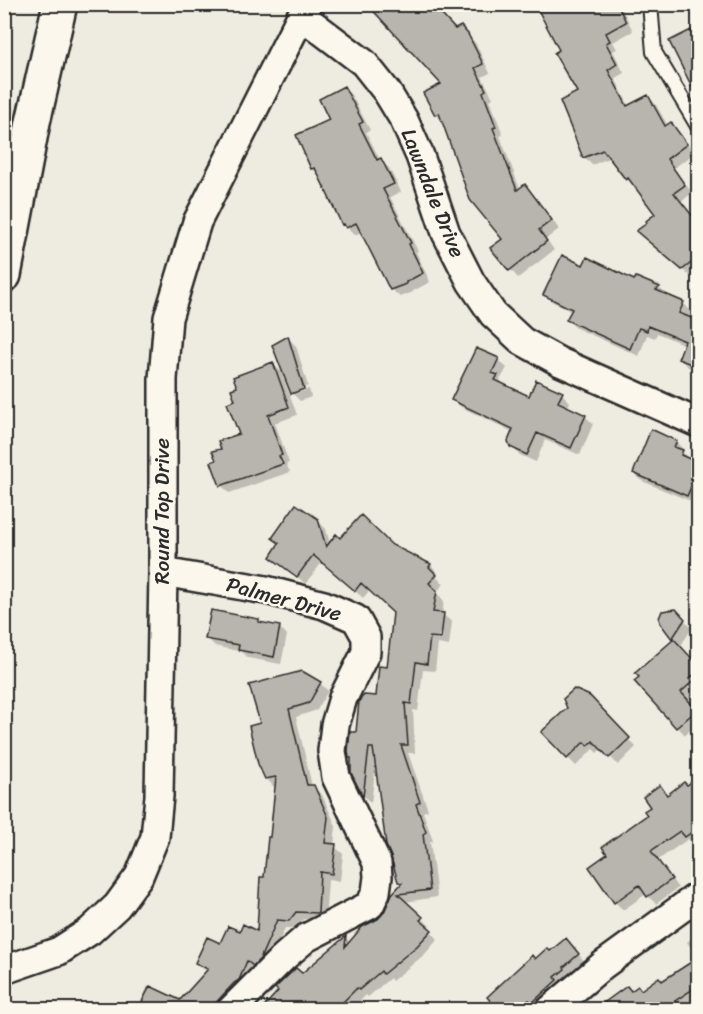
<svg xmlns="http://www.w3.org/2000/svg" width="703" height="1014" font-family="Sriracha,sans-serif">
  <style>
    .shadow { fill: #0003 }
    .building { fill: #b8b5ae; stroke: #2b2b2b; stroke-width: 1.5 }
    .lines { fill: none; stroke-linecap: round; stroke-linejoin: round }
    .lane-casing { stroke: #2b2b2b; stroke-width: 18 }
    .street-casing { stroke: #2b2b2b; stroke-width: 32 }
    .highway-casing { stroke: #2b2b2b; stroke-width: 38 }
    .lane { stroke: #fbf7ec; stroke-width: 14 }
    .street { stroke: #fbf7ec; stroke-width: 27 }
    .highway { stroke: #fbf7ec; stroke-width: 33 }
    .labels { text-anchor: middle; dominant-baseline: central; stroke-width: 5; stroke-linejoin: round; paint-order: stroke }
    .street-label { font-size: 21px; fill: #2b2b2b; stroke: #fbf7ec }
  </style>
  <rect width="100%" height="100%" fill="#eeebe0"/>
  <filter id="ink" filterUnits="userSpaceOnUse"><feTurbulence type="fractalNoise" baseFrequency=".0167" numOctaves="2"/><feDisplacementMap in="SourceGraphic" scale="12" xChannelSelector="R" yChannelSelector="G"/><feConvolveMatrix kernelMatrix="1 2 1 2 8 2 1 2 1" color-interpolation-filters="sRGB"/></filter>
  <g filter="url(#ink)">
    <path class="shadow" d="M362 4H430L455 31 461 27 476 44 490 73 482 77 493 98 490 100 503 135 500 136 520 189 525 186 533 194 559 229 546 239 554 250 518 278 492 248 504 239 444 122 436 115 444 84 378 15 377 16 365 5 363 6Z
      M537 4H618L621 7 633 31 613 42 617 49 613 51 624 73 615 78 629 106 648 96 656 105 668 126 671 124 679 132 694 153 674 168 692 193 681 202 698 223V272L691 277 646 239 658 214 611 157 592 165 584 157 579 93 561 50Z
      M698 27V94L671 42Z
      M344 88 352 96 370 130 366 132 380 160 389 168 401 192 390 197 418 251 416 252 430 282 413 291V292L400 297 391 289 362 232 355 235 344 224 320 176 312 168Z
      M584 267 635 282 637 279 659 288 667 296 683 303 691 311 688 319 698 323V371L688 367 680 359 685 345 657 333 655 338 647 335 639 356 576 328 568 320 572 312 553 302 545 294Z
      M288 338 296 346 308 386 294 391V394L309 389 311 397 300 401 292 393Z
      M477 350 498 360 507 368 500 380 505 385 530 398 562 394 570 402 567 408 585 416 593 424 580 455 545 440 536 462 520 455 512 447 513 432 461 407 453 399Z
      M273 364 286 376 283 377 297 415 275 423 289 463 286 464 290 472 229 493 221 485 218 461 223 450 241 435 237 401Z
      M676 442 684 450 683 453 698 464V495L695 503 642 481 634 473Z
      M317 520 326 529 330 544 340 540 392 546 431 565 438 573 436 576 444 584 436 592 444 601 442 614 452 622 449 646 438 644 435 671 423 670 418 711 413 710 415 753H408L428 810 423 812 433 841 430 842 437 897 405 902 430 926 428 928 438 939 425 954 392 981 390 978 368 997 366 995 351 1010H263L346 938 350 943 378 920 385 913 402 884 400 881 376 764 371 803 364 796 353 772 352 760 350 758 357 733 377 698 389 669 394 613 370 590 363 598 322 562 306 584 272 556Z
      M675 611 692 628 680 647 698 667V691L688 701 698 712V723L685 735 636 681 641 677 637 673 675 640 662 623Z
      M259 621 262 624 279 627 287 635 281 664 248 658 242 652 215 646 207 638Z
      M320 683 328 691 317 710 296 717 312 786 322 795 336 826 334 846 343 854 340 881 328 880 325 921 304 919 297 928H285L268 967 224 1010H137L148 986 180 1002 207 972 197 963 241 933H259L277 786 274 787 266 778 262 724Z
      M589 697 636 747 618 765 602 748 597 753 593 749 576 766 568 758 569 709Z
      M698 779V843L697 841 694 844 688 839 658 860 678 888 656 904 646 894 623 910 615 902 609 854 649 816 660 787 668 795 687 787Z
      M698 933V999L683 1010H609L631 993 641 991 662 983 698 959 687 942Z
      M566 940 586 963 535 1010H500L536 961Z"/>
    <path class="building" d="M367 4H432L455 29 461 26 468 34 483 64 475 68 486 90 483 92 496 127 493 128 517 190 525 184 552 220 539 230 547 241 509 271 490 248 502 239 470 200 439 113 435 115 423 93 441 84Z
      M535 4H617L626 22 606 33 610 41 606 43 617 64 608 70 627 106 648 95 665 126 671 122 687 144 667 159 685 185 674 193 699 224V257L682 270 636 231 647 223 646 221 655 214 628 178 626 180 603 150 583 158 560 101 577 92 554 53 559 50Z
      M691 30 699 44V101L669 41Z
      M344 86 363 122 359 124 377 160 381 158 394 184 383 189 411 243 409 244 423 273 406 282V284L390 290 356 223 346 228 344 224 342 225 315 168 311 169 296 135 329 120 319 99Z
      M562 255 583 265 587 257 634 280 636 277 660 287 656 290 684 302 679 313 694 319 699 311V367L678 359 685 341 648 326 647 331 639 328 630 349 566 320 572 309 543 295Z
      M288 336 304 389 291 394 272 345Z
      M476 348 499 358 492 373 498 375 495 380 529 396 536 380 563 392 558 402 586 415 571 448 537 433 527 455 510 447 508 441 513 429 451 400Z
      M273 362 289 407 268 415 282 455 279 456 283 464 220 486 211 462 216 460 212 451 221 449 218 441 239 434 227 403 235 400 231 389 237 387 233 377Z
      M651 429 677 441 674 447 683 450 681 455 699 463V469L687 496 633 473Z
      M296 504 318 519 326 547 336 534 340 538 361 515 392 545 431 564 429 567 437 575 429 583 437 591 433 612 444 613 441 638 430 637 427 664 416 662 411 704 405 703 408 745H401L420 802 416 804 426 832 423 834 430 890 398 894 423 917 420 920 432 930 417 946 383 974 381 971 359 990 357 988 335 1010H261L278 991 275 988 296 968 302 973 346 936 345 947 362 927 378 919 384 912 392 894 402 883 398 882 391 857 386 845 373 748H369L363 797 351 773V758H349L348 751 350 732H356L359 701 364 695 376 696 379 666 387 667 393 613 361 583 355 591 313 555 297 577 270 557 279 543 272 538Z
      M676 609 685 619 672 639 660 623 659 618 662 611Z
      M211 610 259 619V622L280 626 274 657 238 650 239 645 205 639Z
      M674 639 699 666V670L689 679 692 682 681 692 697 710 676 728 634 681 639 677 635 673Z
      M302 671 321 682 309 703 289 709 307 785H314L328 817 325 843 336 844 332 874 320 872 318 913 296 912 289 921 277 920 260 959 253 966 247 961 239 980 234 983 209 1010H138L150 986 180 1000 208 969 195 963 207 937 220 943 228 926 240 931 243 924 257 931 260 877H264L268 837H270L276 777 265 779 258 764 249 726 260 723 249 685Z
      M574 689 590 696 630 738 609 758 593 741 588 746 584 742 567 759 541 732 567 708 563 699Z
      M699 777V827L685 837 680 831 651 851 672 879 647 897 639 885 614 903 589 867 607 854 602 847 647 815 644 811 650 807 643 797 660 785 667 795 684 782 687 785Z
      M566 938 579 954 564 967 565 969 555 977 557 980 532 1003 529 1000 518 1010H498L487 997 532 955 535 959 547 948 550 951Z
      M699 957V985L675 1001 681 1010H594L627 986 631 991 638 986 641 990 659 977 662 981Z"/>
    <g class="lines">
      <defs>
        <path id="lane" d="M650 4 654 52 698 126"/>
        <path id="street" d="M302 16 364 63 387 92 404 120 420 156 446 233 471 282 493 314 522 341 560 362 698 423
          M163 572 266 590 324 605 356 619 366 637V652L343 698 335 725 332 751 336 777 377 863 378 877 376 892 370 905 306 938 284 957 231 1010
          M4 970 59 951 90 931 117 906 139 876 155 837 159 796 163 572V379L168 318 197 222 307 4
          M550 1010 603 965 698 896"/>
        <path id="highway" d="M4 275 33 122 60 4"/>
      </defs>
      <use href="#lane" class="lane-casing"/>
      <use href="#street" class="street-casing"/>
      <use href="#highway" class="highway-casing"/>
      <use href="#lane" class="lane"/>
      <use href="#street" class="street"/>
      <use href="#highway" class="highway"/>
    </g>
  </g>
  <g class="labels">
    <g class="street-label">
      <text transform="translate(433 193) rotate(68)">Lawndale Drive</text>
      <text transform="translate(162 511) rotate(-90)">Round Top Drive</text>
      <text transform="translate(284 599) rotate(15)">Palmer Drive</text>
    </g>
  </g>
  <rect width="703" height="1014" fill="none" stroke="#fbf7ec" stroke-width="24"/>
  <rect x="12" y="12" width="679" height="990" fill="none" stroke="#2b2b2b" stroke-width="2" filter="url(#ink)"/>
</svg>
